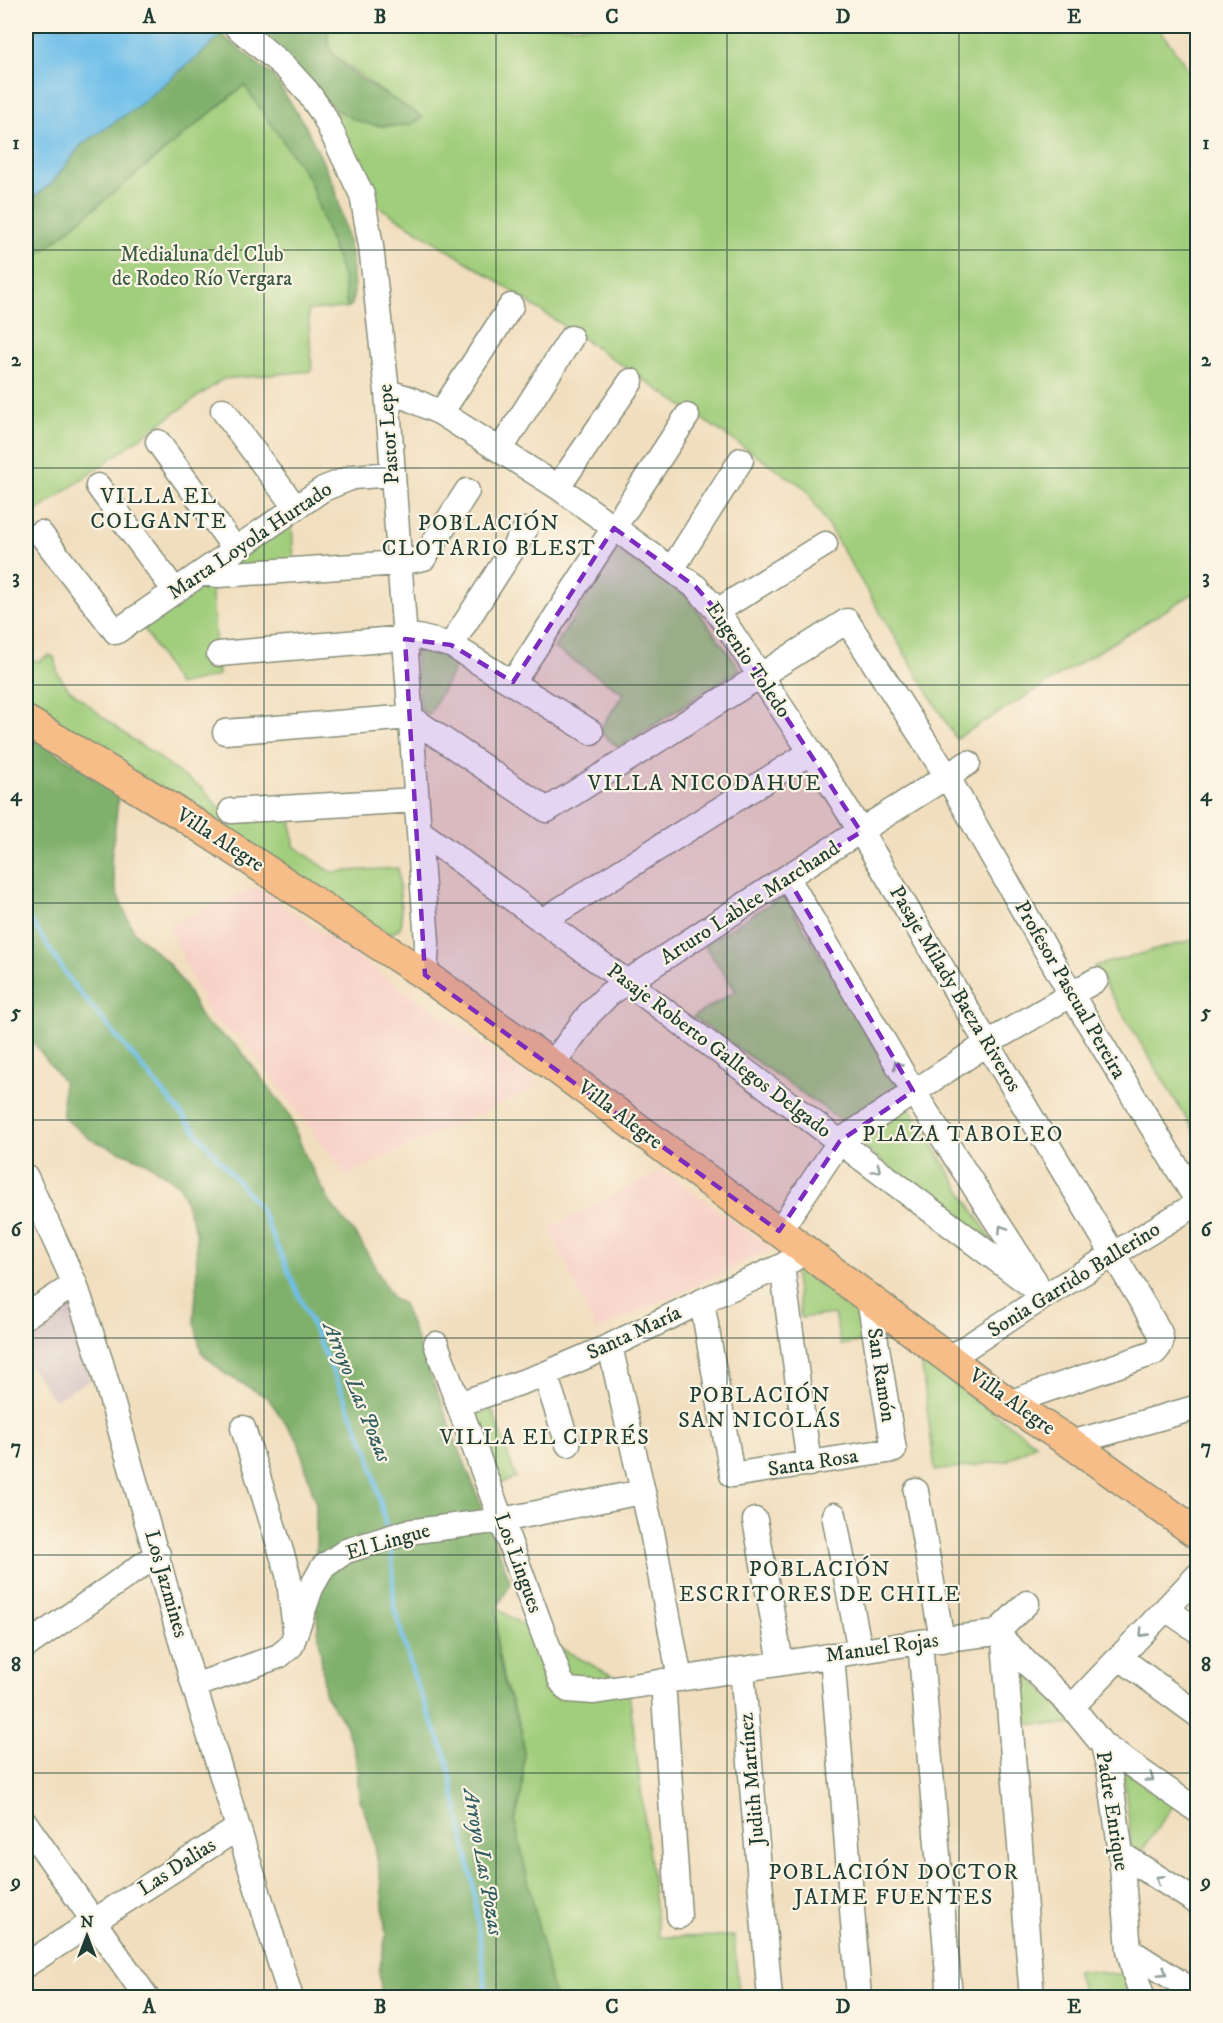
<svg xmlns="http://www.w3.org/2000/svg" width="1223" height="2023" font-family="'IM FELL DW Pica',serif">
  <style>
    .built { fill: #f7d1c8 }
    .industrial { fill: #d2bfc0 }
    .green { fill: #a1ce7c; stroke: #608658; stroke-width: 1.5 }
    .forest { fill: #80b16c; stroke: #507750; stroke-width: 1.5 }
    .water { fill: #6fbfea; stroke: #477e8f; stroke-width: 1.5 }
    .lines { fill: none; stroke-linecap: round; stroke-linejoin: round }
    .stream { stroke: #6fbfea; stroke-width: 4.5 }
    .minor-casing { stroke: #888e79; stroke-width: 27 }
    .major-casing { stroke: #888e79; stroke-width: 33 }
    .minor { stroke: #fff; stroke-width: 24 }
    .major { stroke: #f7bd88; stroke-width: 30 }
    .oneway { stroke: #8f9e9a }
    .marked { fill: #7b2cbf; fill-opacity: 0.2; stroke: #7b2cbf; stroke-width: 4.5; stroke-dasharray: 12 8; stroke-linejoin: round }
    .grid { fill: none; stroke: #1f3d34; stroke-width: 1.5; stroke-opacity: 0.55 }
    .labels { text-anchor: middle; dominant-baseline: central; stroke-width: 4.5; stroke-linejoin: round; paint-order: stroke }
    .park-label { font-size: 21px; fill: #395a42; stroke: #fcf5e5 }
    .street-label { font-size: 21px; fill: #1f3d34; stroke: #fcf5e5 }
    .neighbourhood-label { font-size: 22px; letter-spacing: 1.5px; fill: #1f3d34; stroke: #fcf5e5 }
    .water-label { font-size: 22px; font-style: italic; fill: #335e62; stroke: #fcf5e5 }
    .neatline { fill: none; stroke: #1f3d34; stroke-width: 2 }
    .grid-label { font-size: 20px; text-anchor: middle; font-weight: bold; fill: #1f3d34 }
  </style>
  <rect width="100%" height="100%" fill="#fcf5e5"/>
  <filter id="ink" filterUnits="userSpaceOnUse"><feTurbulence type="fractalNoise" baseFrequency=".0167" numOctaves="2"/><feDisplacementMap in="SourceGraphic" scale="12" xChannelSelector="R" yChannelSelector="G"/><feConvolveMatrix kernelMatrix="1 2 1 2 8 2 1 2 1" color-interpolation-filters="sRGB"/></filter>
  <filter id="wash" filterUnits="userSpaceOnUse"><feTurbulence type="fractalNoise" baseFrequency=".008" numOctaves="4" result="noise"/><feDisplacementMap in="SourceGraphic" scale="24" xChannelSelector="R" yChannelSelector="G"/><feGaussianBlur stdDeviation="1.35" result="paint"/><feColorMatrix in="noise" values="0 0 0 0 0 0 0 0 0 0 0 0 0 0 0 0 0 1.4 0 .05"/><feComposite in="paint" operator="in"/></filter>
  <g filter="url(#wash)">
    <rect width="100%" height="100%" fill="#f1debe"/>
    <path class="built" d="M257 887 541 1085 346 1176 244 1040 211 1019 168 925Z
      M662 1170 772 1249 596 1332 550 1228Z"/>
    <path class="industrial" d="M70 1303 94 1378 54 1400 26 1360V1330Z"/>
    <path class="green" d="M329 26H1157L1197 81V591L956 739 806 489 491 277 365 198 333 107C359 126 394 134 424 118L384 93 334 56 327 42Z
      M245 85 309 179 343 277 347 308 308 310 312 371 223 379 26 519V265Z
      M292 525 294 562 227 567Z
      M617 551 687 596 740 669 619 748 599 731 624 693 554 648Z
      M205 581 211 583 218 676 178 685 142 626Z
      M420 649 460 657 429 715 420 709 415 653Z
      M49 655 54 657 58 674 68 688 104 718 140 745 154 753 173 769 203 789 228 818 291 816 294 846 331 872 398 868 402 921C400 930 396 933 387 933L231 831 230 828 26 708V658L27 660 39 661Z
      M784 895 898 1086 844 1122 693 1017 736 991 704 945Z
      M1197 939V1136L1094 966Z
      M909 1107 999 1252 860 1144Z
      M798 1269 866 1313 871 1340 841 1345 834 1314 801 1318 794 1272Z
      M921 1359 1036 1444 1006 1461 935 1471Z
      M492 1409 516 1478 495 1485 472 1416Z
      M497 1608 545 1640 628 1684 659 1937 734 1936 739 1997H553L515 1822 522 1790 524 1756 522 1731 504 1682 497 1648Z
      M1021 1668 1077 1725 1028 1724Z
      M1123 1769 1175 1803 1139 1855 1132 1849Z
      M1076 1970 1126 1975 1134 1997H1084Z"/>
    <path class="forest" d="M255 26H329C326 35 328 48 335 56 353 79 396 99 421 116L411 125C378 127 360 127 333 107L268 42Z
      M221 34 273 76 305 125 335 187 352 258 354 291 352 305 347 308 343 277 309 179 244 85 26 265V203L52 183 81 145 138 106 205 50Z
      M26 734 119 791 111 862 117 894 134 932 169 964 185 986 204 1022 238 1047 289 1114 305 1155 331 1204 359 1239 393 1299 403 1304 511 1583 497 1608V1648L504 1682 522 1732 524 1756 522 1790 515 1822 554 1997H382L379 1971 386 1936 381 1884 374 1839 359 1796 356 1758 345 1724 325 1695 316 1607V1504L298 1441 268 1398 225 1374 201 1352 194 1320 197 1280 196 1232 180 1186 146 1162 90 1139 63 1117V1081L26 1033Z"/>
    <path class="water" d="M45 26H230L205 50 138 106 81 145 52 183 26 203V36Z"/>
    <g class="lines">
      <path class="stream" d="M26 913 72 983 260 1208 369 1453 387 1531
        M390 1545 392 1555 394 1606 414 1677 447 1759 473 1884 487 1998"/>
    </g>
  </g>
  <g filter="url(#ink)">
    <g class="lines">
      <defs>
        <path id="minor" d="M236 26 285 67 307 91 323 114 362 195 371 246 387 392 427 942 425 975
          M387 392 408 398 441 413 558 487 696 587 717 611 811 752 861 832 1159 1331C1163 1341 1162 1345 1154 1353L1008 1403
          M223 410 295 507
          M441 413 511 306
          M158 442 235 549
          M500 450 571 338
          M98 486 175 591
          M558 487 631 381
          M40 533 116 632 323 489 353 477 393 474
          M672 569 741 460
          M201 573 219 575 399 563 424 558 467 491
          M717 611 825 544
          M451 645 525 530
          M219 654 418 637 451 645 591 732
          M513 682 687 416
          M225 732 410 717 547 810 847 621 947 776 1071 994 1198 1202
          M231 811 416 800
          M419 831 628 983 1045 1296
          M787 877 913 1091 1035 1281
          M542 921 811 752
          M552 1065 589 1014 609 994 787 877 968 763
          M26 1177 75 1284 101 1363 194 1686 291 1998
          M779 1231 840 1141 988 1043 1096 980
          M782 1266 809 1464
          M702 1301 732 1475 894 1450 869 1299
          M26 1316 75 1284
          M436 1344 561 1681 568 1690 594 1692 920 1642 996 1633 1072 1707 1103 1745 1109 1769 1121 1854 1129 1950 1135 1975 1143 1998
          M610 1346 652 1532 680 1679
          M950 1358 1045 1296 1198 1203
          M545 1374 568 1444
          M459 1404 545 1374 610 1346 702 1301 782 1266 805 1252
          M243 1428 288 1574 295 1629
          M1071 1443 1198 1407
          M916 1491 942 1640
          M834 1515 860 1651
          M755 1520 781 1663
          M1166 1609 1198 1631
          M996 1633 1027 1603
          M920 1642 950 1998
          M1004 1642 1032 1998
          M26 1646 158 1554
          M832 1655 859 1998
          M1119 1657 1198 1715
          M742 1669 770 1998
          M663 1681 679 1916
          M194 1686 279 1656 291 1646 311 1588 323 1567 346 1551 407 1532 502 1520 641 1492
          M1072 1707 1198 1575
          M1103 1745 1198 1811
          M26 1824 147 1998
          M1121 1854 1198 1903
          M1129 1950 1198 1994
          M26 1965 238 1828"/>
        <path id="major" d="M26 721 182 815 425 975 552 1065 771 1227 779 1231 1008 1403 1071 1443 1198 1534"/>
      </defs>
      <use href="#minor" class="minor-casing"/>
      <use href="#major" class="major-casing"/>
      <use href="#minor" class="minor"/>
      <use href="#major" class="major"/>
    </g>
    <defs><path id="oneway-chevron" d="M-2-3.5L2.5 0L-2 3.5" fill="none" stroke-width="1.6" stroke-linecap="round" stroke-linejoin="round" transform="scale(1.5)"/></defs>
    <g class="oneway">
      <use href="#oneway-chevron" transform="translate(897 1065) rotate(-121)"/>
      <use href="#oneway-chevron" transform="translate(877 1169) rotate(37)"/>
      <use href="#oneway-chevron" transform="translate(1002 1229) rotate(-123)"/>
      <use href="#oneway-chevron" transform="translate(1143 1633) rotate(134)"/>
      <use href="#oneway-chevron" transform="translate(1150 1778) rotate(35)"/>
      <use href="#oneway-chevron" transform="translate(1159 1879) rotate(-147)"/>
      <use href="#oneway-chevron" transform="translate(1163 1972) rotate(33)"/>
    </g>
  </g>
  <path class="marked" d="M614 528 696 587 717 611 861 832 787 877 913 1091 840 1141 779 1231 425 975 405 639 451 645 513 682Z"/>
  <path class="grid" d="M264 26V1998M496 26V1998M727 26V1998M959 26V1998M26 250H1198M26 468H1198M26 685H1198M26 903H1198M26 1120H1198M26 1338H1198M26 1555H1198M26 1773H1198"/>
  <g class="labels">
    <g class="park-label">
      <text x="202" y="255">Medialuna del Club<tspan x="202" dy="24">de Rodeo Río Vergara</tspan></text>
    </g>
    <g class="street-label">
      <text transform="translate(389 434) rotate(-94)">Pastor Lepe</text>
      <text transform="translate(250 541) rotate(-34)">Marta Loyola Hurtado</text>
      <text transform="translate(748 660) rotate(56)">Eugenio Toledo</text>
      <text transform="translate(220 840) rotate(33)">Villa Alegre</text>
      <text transform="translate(750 903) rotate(-33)">Arturo Lablee Marchand</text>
      <text transform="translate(955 989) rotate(59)">Pasaje Milady Baeza Riveros</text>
      <text transform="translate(1070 990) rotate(60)">Profesor Pascual Pereira</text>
      <text transform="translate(719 1051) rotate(37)">Pasaje Roberto Gallegos Delgado</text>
      <text transform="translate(620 1115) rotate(37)">Villa Alegre</text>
      <text transform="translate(1074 1280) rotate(-32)">Sonia Garrido Ballerino</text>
      <text transform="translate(634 1333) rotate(-25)">Santa María</text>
      <text transform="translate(881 1375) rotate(81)">San Ramón</text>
      <text transform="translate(1012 1402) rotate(35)">Villa Alegre</text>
      <text transform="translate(813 1463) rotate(-9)">Santa Rosa</text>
      <text transform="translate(388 1542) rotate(-16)">El Lingue</text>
      <text transform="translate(518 1563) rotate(70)">Los Lingues</text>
      <text transform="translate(166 1584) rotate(74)">Los Jazmines</text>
      <text transform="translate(882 1648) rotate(-8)">Manuel Rojas</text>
      <text transform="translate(752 1779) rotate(-95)">Judith Martínez</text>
      <text transform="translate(1112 1811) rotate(81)">Padre Enrique</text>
      <text transform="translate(177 1867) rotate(-33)">Las Dalias</text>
    </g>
    <g class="neighbourhood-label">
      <text x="159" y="496">VILLA EL<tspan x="159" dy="25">COLGANTE</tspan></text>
      <text x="489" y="523">POBLACIÓN<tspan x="489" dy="25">CLOTARIO BLEST</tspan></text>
      <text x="705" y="783">VILLA NICODAHUE</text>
      <text x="963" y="1134">PLAZA TABOLEO</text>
      <text x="760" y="1395">POBLACIÓN<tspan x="760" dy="25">SAN NICOLÁS</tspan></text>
      <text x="545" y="1437">VILLA EL CIPRÉS</text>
      <text x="820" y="1569">POBLACIÓN<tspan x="820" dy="25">ESCRITORES DE CHILE</tspan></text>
      <text x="894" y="1872">POBLACIÓN DOCTOR<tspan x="894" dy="25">JAIME FUENTES</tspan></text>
    </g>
    <g class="water-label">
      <text transform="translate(357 1392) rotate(68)">Arroyo Las Pozas</text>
      <text transform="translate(483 1862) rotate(80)">Arroyo Las Pozas</text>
    </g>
  </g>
  <rect width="1223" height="2023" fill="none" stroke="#fcf5e5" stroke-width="66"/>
  <g transform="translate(87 1936)" stroke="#fcf5e5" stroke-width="4.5" paint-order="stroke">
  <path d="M0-4.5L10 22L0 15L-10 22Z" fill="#1f3d34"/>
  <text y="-9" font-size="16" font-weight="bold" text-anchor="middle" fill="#1f3d34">N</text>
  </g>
  <rect x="33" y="33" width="1157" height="1957" class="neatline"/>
  <g class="grid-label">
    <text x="149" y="23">A</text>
    <text x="380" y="23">B</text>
    <text x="612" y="23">C</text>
    <text x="843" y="23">D</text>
    <text x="1074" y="23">E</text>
    <text x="16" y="149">1</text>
    <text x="1206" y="149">1</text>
    <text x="16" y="366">2</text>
    <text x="1206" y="366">2</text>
    <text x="16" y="583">3</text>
    <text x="1206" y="583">3</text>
    <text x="16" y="801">4</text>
    <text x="1206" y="801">4</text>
    <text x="16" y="1018">5</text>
    <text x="1206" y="1018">5</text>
    <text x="16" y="1236">6</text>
    <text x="1206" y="1236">6</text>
    <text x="16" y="1453">7</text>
    <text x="1206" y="1453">7</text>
    <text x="16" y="1671">8</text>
    <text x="1206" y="1671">8</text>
    <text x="16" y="1888">9</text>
    <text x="1206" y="1888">9</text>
    <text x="149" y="2013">A</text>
    <text x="380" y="2013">B</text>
    <text x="612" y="2013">C</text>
    <text x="843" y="2013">D</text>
    <text x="1074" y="2013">E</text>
  </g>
</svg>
